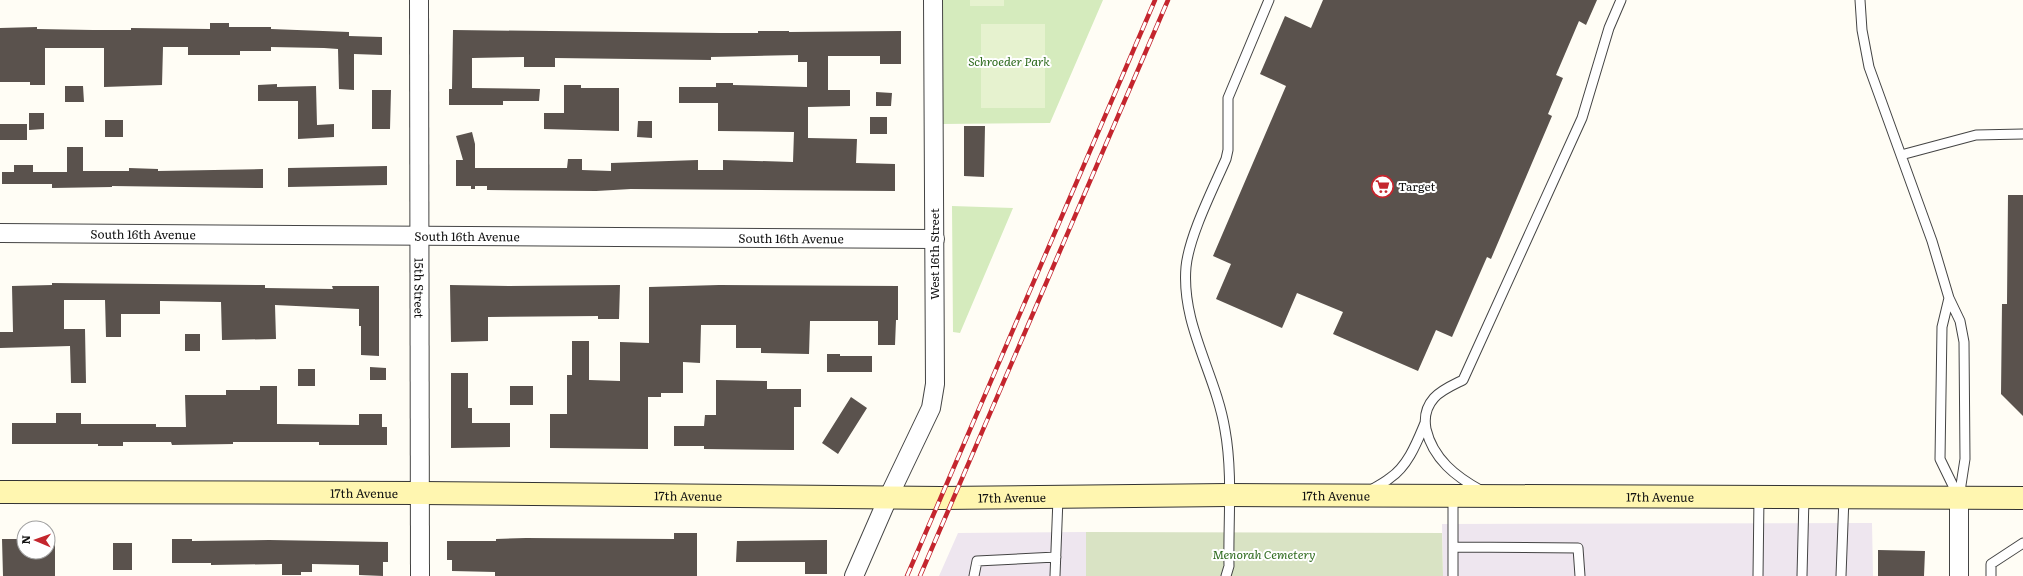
<svg xmlns="http://www.w3.org/2000/svg" width="2023" height="576" font-family="Literata,serif">
  <style>
    .industrial { fill: #eee6ef }
    .green { fill: #d5ebbd }
    .cemetery { fill: #d9e3c4 }
    .pitch { fill: #e6f2cf }
    .building { fill: #5a524d }
    .lines { fill: none; stroke-linecap: round; stroke-linejoin: round }
    .lane-casing { stroke: #444; stroke-width: 11 }
    .street-casing { stroke: #444; stroke-width: 20 }
    .secondary-casing { stroke: #333; stroke-width: 24 }
    .lane { stroke: #fff; stroke-width: 9 }
    .street { stroke: #fff; stroke-width: 18 }
    .secondary { stroke: #fff6b0; stroke-width: 22 }
    .rail-casing { stroke: #c4262e; stroke-width: 4.5 }
    .rail { stroke: #fff; stroke-width: 3; stroke-dasharray: 9; stroke-linecap: butt }
    .labels { text-anchor: middle; dominant-baseline: central; stroke-width: 4; stroke-linejoin: round; paint-order: stroke }
    .park-label { font-size: 12px; font-style: italic; fill: #2f6b1f; stroke: #fff }
    .poi-label { font-size: 12px; fill: #111; stroke: #fff; text-anchor: start }
    .street-label { font-size: 12px; fill: #111; stroke: #fff }
  </style>
  <rect width="100%" height="100%" fill="#fffdf5"/>
  <path class="industrial" d="M1872 523 1873 576H1443L1442 524Z
    M1086 532V576H939L958 533Z"/>
  <path class="green" d="M942 0H1103L1050 123 942 124Z
    M952 206 1013 208 960 333 953 332Z"/>
  <path class="cemetery" d="M1086 532 1442 533 1443 576H1086Z"/>
  <path class="pitch" d="M970 0H1004V6H970Z
    M981 24H1045V108H981Z"/>
  <path class="building" d="M1323 0H1597L1586 25 1579 21 1556 75 1563 78 1548 114 1552 116 1491 259 1487 257 1452 337 1436 330 1418 371 1333 334 1343 312 1297 293 1282 328 1216 299 1231 264 1213 256 1286 86 1260 74 1285 16 1311 28Z
    M210 23H229V27H271V29L349 32V36L382 37V55L354 54V90L339 89 338 49 324 48 271 47V51H240V55H188V47H163L162 85 104 87V48H45V85H30V82H0V28L37 27V29L93 30H131V28L210 29Z
    M453 30 721 33H758V31H789V32L901 31V64H880V56H828V90H850V106L808 107V138L857 139 856 163 895 164V191L631 189 596 191 487 190V186H475V189H471V186H456V160H463L456 136 472 132 475 144V168H567L568 159H582V170L611 171V163L698 160V170H723V160L793 162 794 132 718 131V103H679V87H716V83H733V85L807 87V62H798V55L711 57V60L555 58V67H524V57L472 58V88L540 89 539 101H503V105H449V89H452Z
    M277 84V87L316 86 317 125 334 124V137L298 139V101H258V85Z
    M564 85H581V88H619V131L544 129V113H564Z
    M65 86H83L84 102H65Z
    M372 90H391L390 129H372Z
    M876 92 892 93 891 106H876Z
    M29 113H44V129L29 130Z
    M870 117H887V134H870Z
    M105 120H123V137H105Z
    M638 121H652V138L637 137Z
    M0 124H27V140H0Z
    M964 126H985L984 177 964 176Z
    M67 147H83V171H129V168L158 169V171L263 169V188L112 186V187L52 188V184H2V172H14V165H33V172H67Z
    M387 166V185L288 187V168Z
    M2008 195H2023V416L2001 394 2002 304H2007Z
    M52 283 265 285V288L333 289 332 286H379V356L361 355V326H359V309L275 305 276 339 222 340 221 302 160 301V314H121V337H106L105 300H64V329H85L86 383H71L70 346 0 348V332H13L12 286 52 285Z
    M450 285 509 286 620 285 619 319H598V316L488 317V341L451 342Z
    M719 285 898 286V320H896L895 345H878V321H810L809 354 761 353V348H736V325H701L700 363 683 362V393H661V397H648V449L550 448V414H567V375H572V341H589V380L620 381V342L649 343V287Z
    M185 334H200V351H185Z
    M827 354H840V356H872V372H827Z
    M370 367 386 368V380H370Z
    M298 369H315V386H298Z
    M451 373H468V408H472V423H510V447L451 448Z
    M716 380 767 381V389H801V407H794V450L704 449V446H674V426H704L705 415H716Z
    M260 386H277V424L359 425V414H382V427H387V445H319V442H233V444L172 445 171 442H123V446H98V444H12V423H56V413H81V424H156V427H186L185 395H226V390H260Z
    M510 386H533V405H510Z
    M851 397 867 408 838 454 822 443Z
    M674 533H697V576H495V572L452 571V560H447V541H496V539L526 538 674 539Z
    M2 539H24V552H48V539H55V576H3Z
    M172 539H192V541L269 540 388 542V562H383V576L359 575V565L312 564V572H301V575H282V564L211 565V563H172Z
    M827 540V574H805V562H736L737 541Z
    M113 543H132V570H113Z
    M1878 550 1925 551 1924 576H1878Z"/>
  <g class="lines">
    <defs>
      <path id="lane" d="M1860 0 1862 30 1869 67 1932 241 1949 298 1960 321 1964 342 1965 459 1959 498
        M1901 155 1976 135 2023 134
        M1949 298 1942 327 1940 459 1959 498
        M1369 491C1376 487 1384 483 1390 478 1408 466 1417 442 1425 423
        M1482 491C1456 477 1433 459 1426 429 1424 418 1426 407 1434 398 1441 390 1453 385 1463 380L1582 118 1609 28 1621 0
        M1453 547 1578 548 1580 576
        M974 576 977 561 1056 557
        M1055 576 1058 498
        M1226 576 1229 566C1228 522 1233 474 1225 430 1216 374 1181 325 1186 267 1189 236 1213 189 1226 159L1228 150V98L1269 0
        M1453 576V496
        M1758 576 1759 497
        M1802 576 1804 497
        M1841 576 1844 497
        M1991 576V564L2023 543"/>
      <g id="street">
        <path id="s1" d="M419 0 420 576"/>
        <path id="s2" d="M0 233 935 239"/>
        <path d="M1959 498V576"/>
        <path d="M854 576 888 498 931 408 935 384 933 0"/>
      </g>
      <g id="secondary">
        <path id="s3" d="M0 492 420 493 941 498 1228 495 2023 498"/>
      </g>
    </defs>
    <use href="#lane" class="lane-casing"/>
    <use href="#street" class="street-casing"/>
    <use href="#secondary" class="secondary-casing"/>
    <use href="#lane" class="lane"/>
    <use href="#street" class="street"/>
    <use href="#secondary" class="secondary"/>
    <defs>
      <path id="rail" d="M907 576 1155 0
        M920 576 1168 0"/>
    </defs>
    <use href="#rail" class="rail-casing"/>
    <use href="#rail" class="rail"/>
  </g>
  <defs>
    <symbol id="supermarket-ring" viewBox="-11 -11 22 22"><circle r="9.5" fill="#fff" stroke="#c4262e" stroke-width="1.5"/><path d="M-6-5.5h2.5l.6 2H6L4.5 2H-2.5L-4.4-4H-6ZM-1.5 3.2a1.3 1.3 0 1 0 .1 0ZM3 3.2a1.3 1.3 0 1 0 .1 0Z" fill="#c4262e"/></symbol>
  </defs>
  <g fill-rule="evenodd">
    <use href="#supermarket-ring" x="1370" y="174" width="25" height="25"/>
  </g>
  <g class="labels">
    <g class="park-label">
      <text x="1009" y="61">Schroeder Park</text>
      <text x="1264" y="554">Menorah Cemetery</text>
    </g>
    <g class="poi-label">
      <text x="1398" y="186">Target</text>
    </g>
    <g class="street-label">
      <text stroke="none"><textPath href="#s2" startOffset="143">South 16th Avenue</textPath></text>
      <text stroke="none"><textPath href="#s2" startOffset="467">South 16th Avenue</textPath></text>
      <text stroke="none"><textPath href="#s2" startOffset="791">South 16th Avenue</textPath></text>
      <text transform="translate(934 254) rotate(-90)">West 16th Street</text>
      <text stroke="none"><textPath href="#s1" startOffset="288">15th Street</textPath></text>
      <text stroke="none"><textPath href="#s3" startOffset="364">17th Avenue</textPath></text>
      <text stroke="none"><textPath href="#s3" startOffset="1336">17th Avenue</textPath></text>
      <text stroke="none"><textPath href="#s3" startOffset="688">17th Avenue</textPath></text>
      <text stroke="none"><textPath href="#s3" startOffset="1660">17th Avenue</textPath></text>
      <text stroke="none"><textPath href="#s3" startOffset="1012">17th Avenue</textPath></text>
    </g>
  </g>
  <g transform="translate(36 540) rotate(272)"><circle r="19" fill="#ffffff" stroke="#a0a0a0"/>
  <path d="M0-3L7 15L0 10L-7 15Z" fill="#c4262e"/>
  <text y="-6" font-size="11" font-weight="bold" text-anchor="middle" fill="#111111">N</text>
  </g>
</svg>
